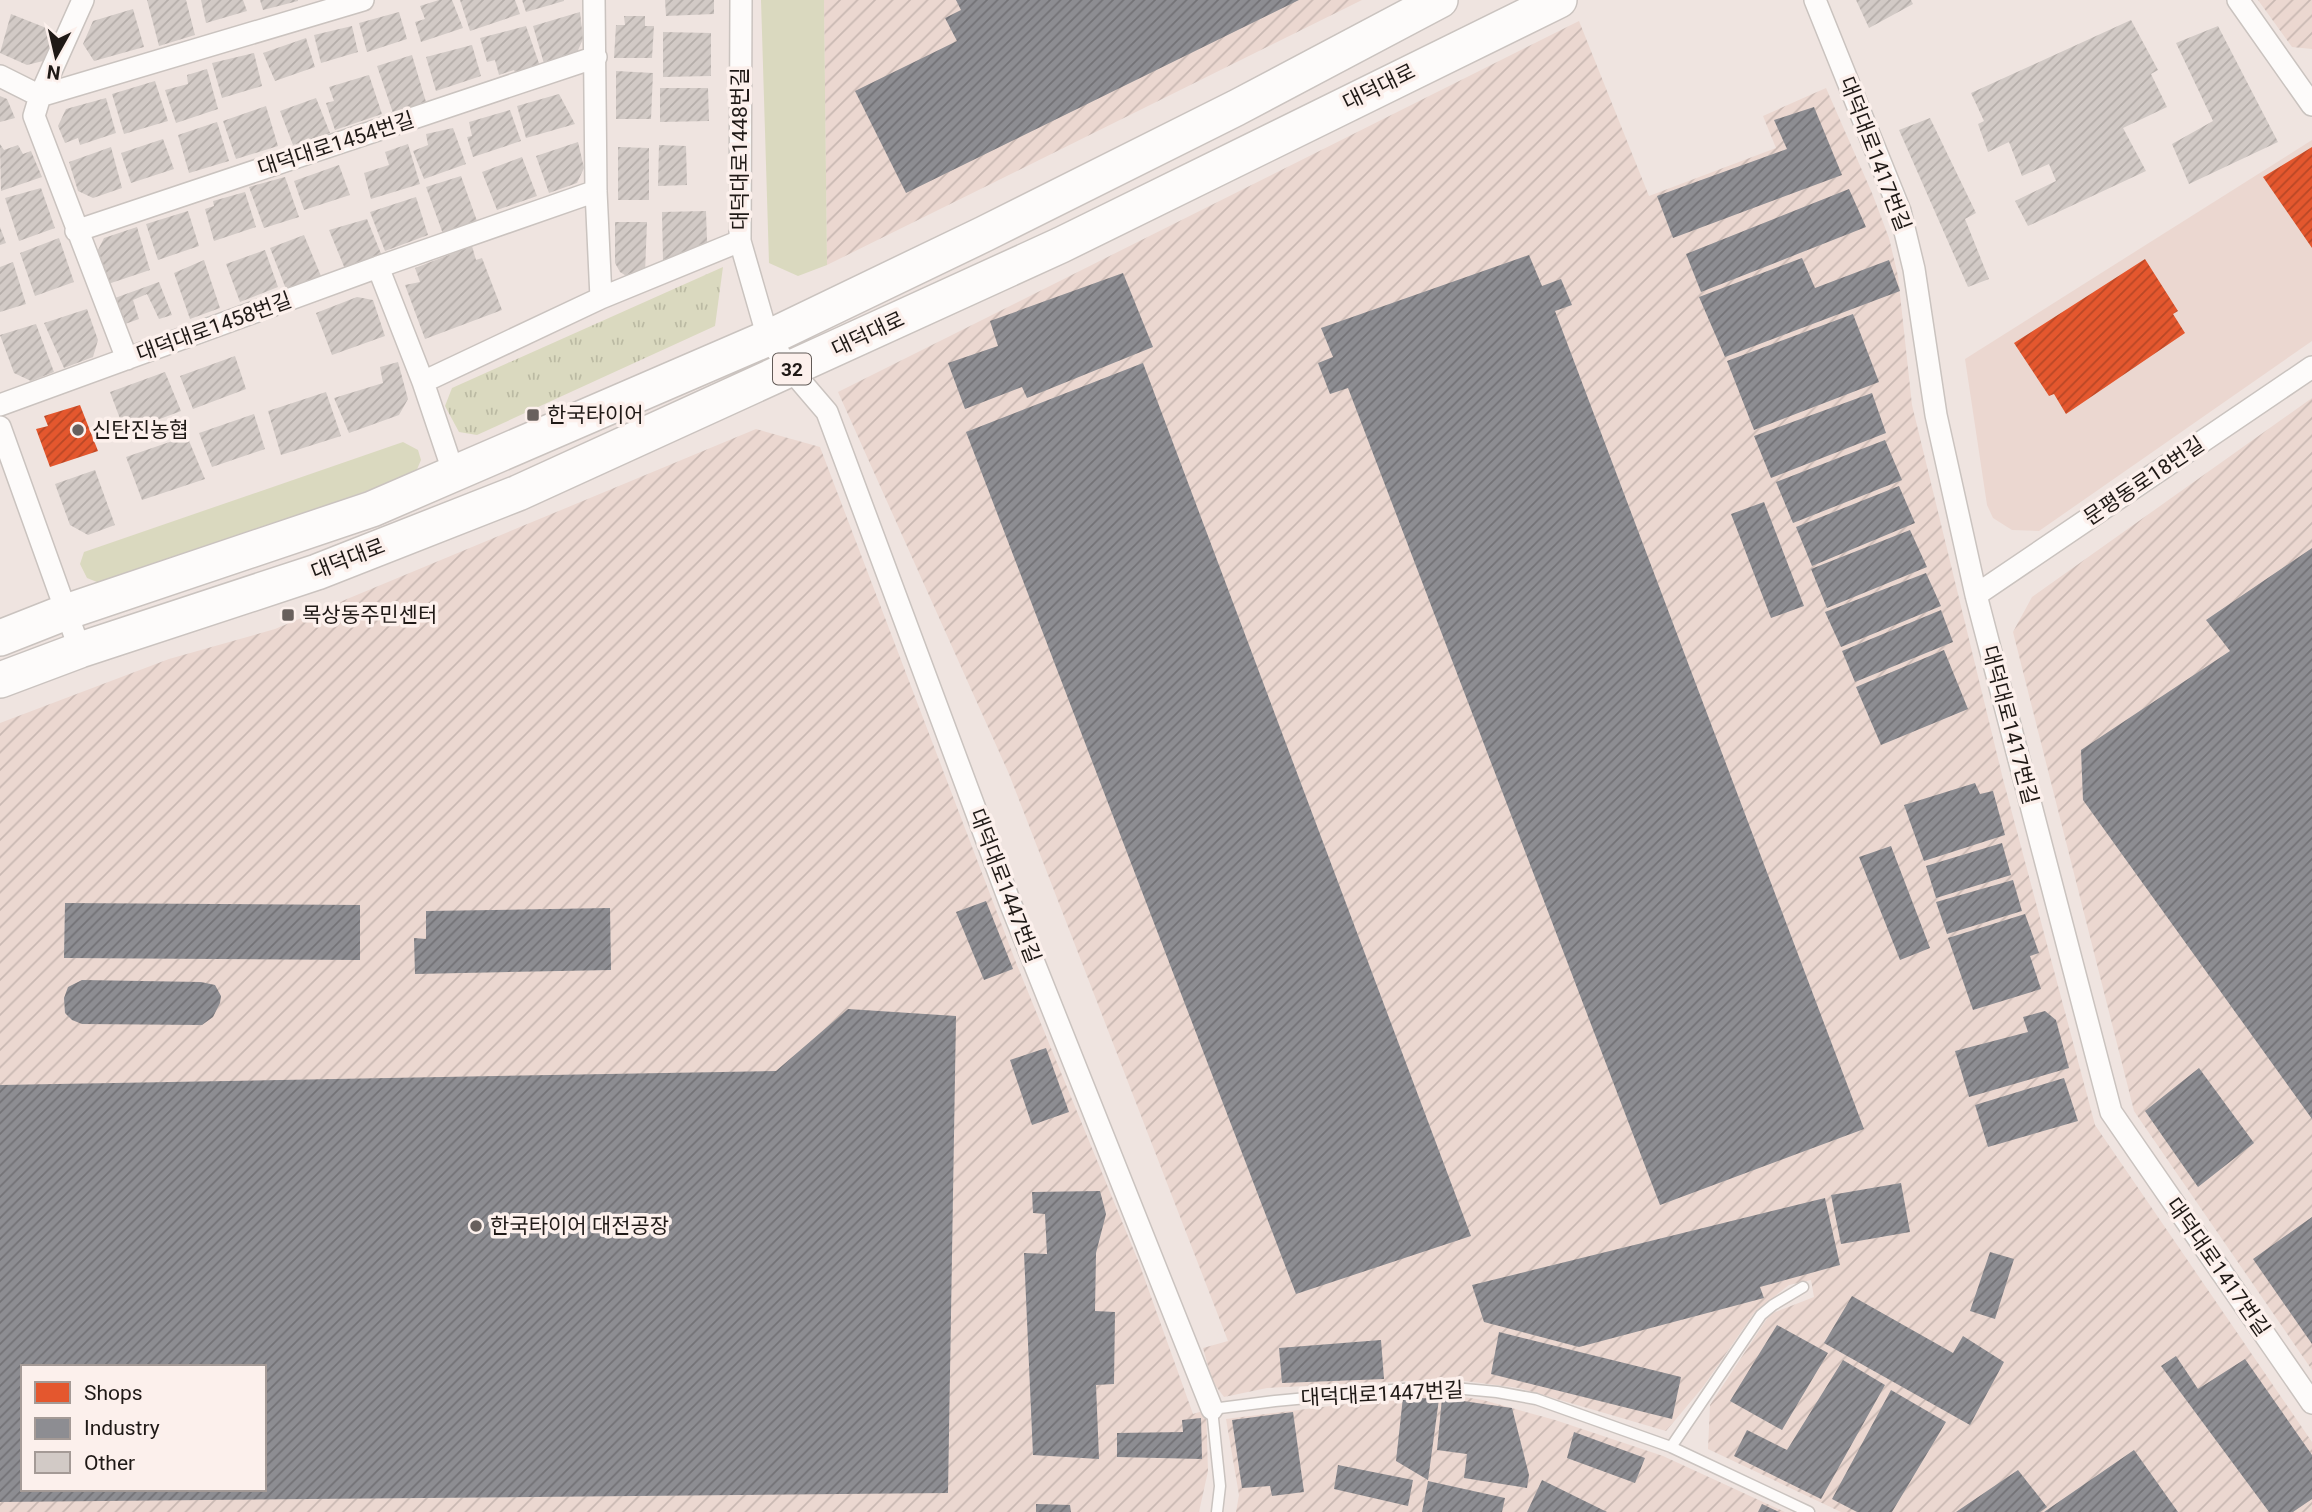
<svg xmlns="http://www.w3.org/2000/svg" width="2312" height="1512" font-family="Roboto,'Noto Sans KR',sans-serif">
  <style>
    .built { fill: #ebd7d0 }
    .industrial { fill: url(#industrial-furrows); fill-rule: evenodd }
    .grass { fill: #dad9bf }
    .park { fill: url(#park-tufts) }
    .shops { fill: url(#shops-hatch) }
    .industry { fill: url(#industry-hatch); fill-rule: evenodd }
    .building { fill: url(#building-hatch) }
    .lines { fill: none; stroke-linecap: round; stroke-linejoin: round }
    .service-casing { stroke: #cac3bf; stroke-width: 13 }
    .minor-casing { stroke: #cac3bf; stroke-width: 24 }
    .primary-casing { stroke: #cac3bf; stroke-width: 38 }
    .service { stroke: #fdfbfa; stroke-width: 10 }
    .minor { stroke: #fdfbfa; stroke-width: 21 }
    .primary { stroke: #fdfbfa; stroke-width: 35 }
    .poi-dot { fill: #68605d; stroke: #fcf0ec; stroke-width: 2.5 }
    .labels { text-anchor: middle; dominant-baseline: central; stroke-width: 7; stroke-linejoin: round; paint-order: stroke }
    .shield { fill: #fcf0ec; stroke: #615a56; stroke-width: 2 }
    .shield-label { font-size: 19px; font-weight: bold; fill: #1f1916 }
    .street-label { font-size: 21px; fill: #1f1916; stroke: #fcf0ec }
    .poi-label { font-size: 21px; fill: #1f1916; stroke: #fcf0ec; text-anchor: start }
  </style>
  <defs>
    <pattern id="industrial-furrows" width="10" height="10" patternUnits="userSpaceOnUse" patternTransform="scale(1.75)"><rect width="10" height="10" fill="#ebd7d0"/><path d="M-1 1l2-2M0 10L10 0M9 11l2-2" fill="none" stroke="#c9b8b2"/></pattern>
    <pattern id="park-tufts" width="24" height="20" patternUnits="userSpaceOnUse" patternTransform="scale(1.75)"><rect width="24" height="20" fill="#dad9bf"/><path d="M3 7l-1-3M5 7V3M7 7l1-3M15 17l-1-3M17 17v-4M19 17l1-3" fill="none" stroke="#bbbaa3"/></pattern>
    <pattern id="shops-hatch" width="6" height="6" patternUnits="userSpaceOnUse" patternTransform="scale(1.75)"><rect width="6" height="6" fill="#e4572e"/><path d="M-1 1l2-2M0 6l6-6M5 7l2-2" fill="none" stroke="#b84726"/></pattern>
    <pattern id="industry-hatch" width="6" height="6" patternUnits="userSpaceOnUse" patternTransform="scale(1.75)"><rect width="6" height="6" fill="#8d8d92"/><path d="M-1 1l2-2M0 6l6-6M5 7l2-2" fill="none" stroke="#737276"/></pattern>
    <pattern id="building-hatch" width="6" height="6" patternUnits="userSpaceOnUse" patternTransform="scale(1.75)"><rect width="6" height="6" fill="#d2cac6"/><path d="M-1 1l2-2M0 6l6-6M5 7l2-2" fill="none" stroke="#b4ada9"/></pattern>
  </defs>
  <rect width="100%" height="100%" fill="#efe4e0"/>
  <path class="built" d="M2312 140V341L2039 531 2012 530 1993 518 1987 505 1965 359Z"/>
  <path class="industrial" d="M824 0H1362L827 265Z
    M2258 0H2312V49L2292 47Z
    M1579 21 1649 196 1776 148 1763 116 1826 88 1872 193 1889 238 1898 276 1912 405 2003 779 2095 1125 2312 1442V1512H1841L1708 1449 1710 1405 1770 1314 1814 1297 1811 1280 1789 1285 1754 1313 1703 1387 1666 1431 1519 1388 1450 1379 1267 1388 1224 1397 1212 1381 1203 1348 1228 1341 1009 774 838 392Z
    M2312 398V1370L2134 1111 2013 632 2032 597Z
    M756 429 820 447 1017 965 1139 1263 1193 1414 1206 1410 1208 1471 1199 1512H0V723L169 659 275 629ZM23 1367H264V1489H23Z
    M1436 1393 1483 1400 1555 1420 1663 1456 1785 1512H1236L1239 1495 1226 1419Z"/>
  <path class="grass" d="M761 0H824L827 265 798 276 769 263Z
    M403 442 418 450 421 460 415 474 102 584 87 578 80 564 84 552Z"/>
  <path class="park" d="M723 267 715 326 477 435 459 432 445 406 452 388Z"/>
  <path class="shops" d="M2312 147V248L2263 177Z
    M2145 259 2178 311 2173 314 2185 333 2066 414 2054 394 2049 396 2014 343Z
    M80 405 98 451 50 467 36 429 48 426 44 416Z"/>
  <path class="industry" d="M956 0H1299L906 193 855 91 957 41 945 18 961 10Z
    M1814 107 1842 175 1673 238 1657 196 1787 149 1774 120Z
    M1849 189 1866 227 1701 292 1686 254Z
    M1529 255 1542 286 1561 279 1572 305 1555 311 1864 1129 1660 1205 1348 388 1330 394 1318 363 1333 357 1321 328Z
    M1802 258 1815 288 1889 260 1900 291 1725 357 1699 297Z
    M1123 273 1153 347 1027 398 1022 387 965 409 948 363 998 346 990 321Z
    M1853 314 1879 382 1754 430 1727 361Z
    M1143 363 1471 1236 1296 1294 966 432Z
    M1872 393 1886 433 1771 478 1754 436Z
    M1885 440 1902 480 1793 523 1776 482Z
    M1899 486 1915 523 1812 566 1796 527Z
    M1764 502 1804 606 1771 618 1731 514Z
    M1910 530 1927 567 1827 608 1811 569Z
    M2312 548V1119L2083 800 2081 750 2230 651 2206 620Z
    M1926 573 1941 606 1841 647 1825 612Z
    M1941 610 1953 642 1855 682 1842 651Z
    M1944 650 1968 709 1881 745 1856 687Z
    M1975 783 1980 794 1993 791 2005 835 1924 861 1904 805Z
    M2002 843 2011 875 1936 898 1926 866Z
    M1891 846 1930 948 1900 960 1859 857Z
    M2013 880 2022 911 1947 934 1936 902Z
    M986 901 1013 969 984 980 956 912Z
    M65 903 360 905V960L64 958Z
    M610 908 611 970 415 974 414 938 426 939V911Z
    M2025 914 2039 953 2030 956 2041 989 1973 1010 1948 938Z
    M82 980 201 982 215 985 221 996 220 1003 213 1017 202 1025 82 1024 72 1020 65 1013 64 998 68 987Z
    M848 1009 956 1016 948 1493 0 1502V1085L776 1071ZM23 1367H264V1489H23Z
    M2045 1011 2056 1020 2069 1068 1969 1097 1955 1051 2028 1032 2023 1017Z
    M1046 1048 1069 1112 1032 1125 1010 1060Z
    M2199 1068 2254 1143 2198 1187 2145 1111Z
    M2064 1078 2078 1121 1988 1147 1975 1105Z
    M1901 1183 1910 1232 1841 1244 1831 1195Z
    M1100 1191 1106 1214 1096 1253 1095 1311 1115 1312 1114 1384 1096 1385 1099 1459 1033 1455 1024 1253 1047 1254 1045 1214 1033 1213 1032 1192Z
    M1825 1198 1840 1265 1760 1287 1764 1298 1579 1347 1484 1322 1472 1285Z
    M2312 1217V1344L2253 1259Z
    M1990 1252 2014 1259 1995 1319 1970 1311Z
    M1852 1296 1953 1353 1963 1336 2004 1362 1970 1425 1824 1343Z
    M1777 1325 1828 1353 1782 1430 1730 1401Z
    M1499 1332 1681 1377 1672 1419 1491 1374Z
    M1381 1340 1384 1379 1282 1383 1279 1348Z
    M2176 1356 2198 1389 2245 1359 2312 1455V1499L2293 1512H2269L2161 1366Z
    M1843 1360 1885 1385 1821 1499 1734 1456 1747 1430 1787 1450Z
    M1891 1390 1946 1422 1892 1512H1857L1832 1499Z
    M1403 1397 1439 1399 1428 1480 1396 1461Z
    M1442 1398 1512 1408 1529 1475 1527 1488 1464 1478 1467 1454 1437 1450Z
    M1293 1412 1304 1492 1272 1496 1270 1486 1242 1488 1232 1420Z
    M1201 1418 1202 1459 1117 1457V1433L1183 1432 1182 1420Z
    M1574 1432 1645 1458 1635 1483 1567 1458Z
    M2134 1450 2178 1512H2044Z
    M1338 1465 1413 1480 1408 1506 1334 1489Z
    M2018 1470 2047 1507 2040 1512H1956Z
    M1542 1480 1607 1512H1527Z
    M1428 1481 1505 1498 1502 1512H1422Z
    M1036 1504 1070 1505 1071 1512H1036Z
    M1762 1504 1779 1512H1758Z"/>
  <path class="building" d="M147 0H186L195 35 159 46Z
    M201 0H243L247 11 206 23Z
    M260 0H298V1L263 10Z
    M439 0H452L463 28 421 42 415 22 425 19 420 6Z
    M460 0H515L520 14 470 31Z
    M522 0H564V1L526 12Z
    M665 0H714V14L666 16Z
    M1856 0H1911L1913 4 1869 28Z
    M133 9 144 47 94 61 83 44 93 21Z
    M399 12 407 39 367 52 359 23Z
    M580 12 583 39 575 57 545 67 533 26Z
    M11 14 59 33 47 60 27 65 0 53Z
    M624 16H645V26H654L652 58H614L616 25H625Z
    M2131 20 2158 70 2151 74 2167 107 2123 128 2146 171 2028 226 2015 201 2056 181 2049 164 2022 176 2009 142 1988 152 1978 124 1984 121 1971 93Z
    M352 26 358 52 321 63 314 35Z
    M526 26 541 69 517 77 514 70 499 75 495 60 487 62 480 38Z
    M2218 26 2278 142 2189 184 2172 144 2213 121 2176 43Z
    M663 32 711 33V76L663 77Z
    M306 38 315 67 275 81 263 53Z
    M472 45 481 76 436 91 426 57Z
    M254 53 262 86 222 98 212 63Z
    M412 55 426 102 393 113 377 66Z
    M207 69 218 109 176 123 165 90 188 84 187 75Z
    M616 71 653 73 651 119H616Z
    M369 75 382 114 335 130 326 103 334 101 329 87Z
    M155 81 168 121 124 134 112 94Z
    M660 88H708L709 121 660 122Z
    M559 94 575 124 526 138 517 106Z
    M0 96 7 99 15 118 0 122Z
    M106 98 116 133 80 145 78 138 65 143 58 126 66 109Z
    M316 98 330 133 293 145 280 111Z
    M266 106 278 146 236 159 223 121Z
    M510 110 521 141 473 157 467 137 472 136 469 122Z
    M1930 118 1976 213 1965 219 1989 279 1968 287 1899 130Z
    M217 122 229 161 189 173 178 135Z
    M453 128 466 164 424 179 413 151 428 145 426 134Z
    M163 139 174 169 131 183 121 153Z
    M578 142 584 168 577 183 549 193 536 156Z
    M0 144 4 150 18 145 23 154 31 151 42 177 1 191Z
    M408 144 420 184 371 199 364 173 389 165 385 152Z
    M659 145 686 146 687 185 658 186Z
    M111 147 122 188 93 198 78 191 69 162Z
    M618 147 649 148V200H618Z
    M522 157 537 196 497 210 482 172Z
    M339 165 350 195 304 210 294 181Z
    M461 176 477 221 443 234 426 187Z
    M285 177 299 217 264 228 249 187Z
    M41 188 55 228 19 241 5 198Z
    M245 192 256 227 214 241 205 209 214 206 213 201Z
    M416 197 428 235 385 251 370 212Z
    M188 211 199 246 158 260 146 224Z
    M706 211 707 242 663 262 662 212Z
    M367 219 382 256 345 269 329 230Z
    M615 222H647L645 273 631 279 620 272 615 263Z
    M0 227 6 243 0 245Z
    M137 227 150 270 108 284 97 252 104 238Z
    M304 235 321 276 286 289 270 248Z
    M59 238 74 282 35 296 20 253Z
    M472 246 476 260 482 258 502 310 425 339 405 285 420 282 415 268Z
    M265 250 278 287 240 302 226 264Z
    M204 260 220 308 190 319 174 273Z
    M13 262 26 304 0 312V267Z
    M159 282 172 315 159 319 147 294 133 300 139 319 125 324 115 298Z
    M357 297 373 300 385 336 332 355 316 313Z
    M87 309 98 340 93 357 64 368 44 323Z
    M36 324 54 372 31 381 14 373 0 335Z
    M235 356 246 389 193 409 180 376Z
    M398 362 408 399 399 415 349 433 334 398 383 383 380 367Z
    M165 372 181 411 125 432 110 392Z
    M326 392 341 436 281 455 268 411Z
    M254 414 265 449 212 467 199 433Z
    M187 436 205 479 142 500 126 457Z
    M95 470 115 525 88 535 70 525 55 484Z"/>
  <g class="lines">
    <defs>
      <path id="service" d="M1671 1447 1761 1315 1773 1305 1803 1287
        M1217 1512 1220 1486 1212 1409 1275 1401 1403 1389 1443 1387 1497 1392 1536 1399 1671 1447 1809 1512"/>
      <path id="minor" d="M83 0 40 96 34 116 127 359
        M594 0 596 191 601 298
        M741 0 740 241 768 338 791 370 827 412 1009 900 1212 1409
        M1815 0 1900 211 1914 269 1936 415 1976 595 2111 1112 2312 1403
        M2238 0 2312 105
        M0 76 40 96 363 0
        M76 231 596 57
        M378 267 596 191
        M423 382 601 298 740 241
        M0 405 378 267 423 382 454 474
        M0 427 80 650
        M1976 595 2312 367"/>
      <path id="primary" d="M0 638 66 612 372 509 768 338 984 234 1236 108 1440 0
        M0 680 80 650 317 572 518 493 1061 245 1559 0"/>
    </defs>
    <use href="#service" class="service-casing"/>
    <use href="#minor" class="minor-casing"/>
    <use href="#primary" class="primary-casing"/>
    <use href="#service" class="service"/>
    <use href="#minor" class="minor"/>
    <use href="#primary" class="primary"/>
  </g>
  <g class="poi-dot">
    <rect x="526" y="408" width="14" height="14" rx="3.5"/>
    <circle cx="78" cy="430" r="7"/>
    <rect x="281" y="608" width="14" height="14" rx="3.5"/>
    <circle cx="476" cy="1226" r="7"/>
  </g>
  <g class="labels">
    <rect class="shield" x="773" y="353.5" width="38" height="31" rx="5"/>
    <g class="shield-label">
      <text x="792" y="369">32</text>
    </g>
    <g class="street-label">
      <text transform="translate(1379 87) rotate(-26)">대덕대로</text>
      <text transform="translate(336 144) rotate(-18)">대덕대로1454번길</text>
      <text transform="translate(740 149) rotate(-90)">대덕대로1448번길</text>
      <text transform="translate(1875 154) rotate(69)">대덕대로1417번길</text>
      <text transform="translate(214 327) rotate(-20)">대덕대로1458번길</text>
      <text transform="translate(868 334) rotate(-25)">대덕대로</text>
      <text transform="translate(2144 481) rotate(-34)">문평동로18번길</text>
      <text transform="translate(348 559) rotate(-21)">대덕대로</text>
      <text transform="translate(2010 725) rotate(75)">대덕대로1417번길</text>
      <text transform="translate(1005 886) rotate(69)">대덕대로1447번길</text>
      <text transform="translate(2218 1267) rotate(55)">대덕대로1417번길</text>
      <text transform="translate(1382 1394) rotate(-3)">대덕대로1447번길</text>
    </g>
    <g class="poi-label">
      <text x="547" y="415">한국타이어</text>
      <text x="92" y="430">신탄진농협</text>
      <text x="302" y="615">목상동주민센터</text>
      <text x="490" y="1226">한국타이어 대전공장</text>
    </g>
  </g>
  <rect x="21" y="1365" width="245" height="126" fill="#fcf0ec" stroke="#a49a96" stroke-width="2"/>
  <rect x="35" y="1382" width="35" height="21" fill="#e4572e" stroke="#a49a96" stroke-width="2"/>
  <text x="84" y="1400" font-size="21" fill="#1f1916">Shops</text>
  <rect x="35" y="1418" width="35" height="21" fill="#8d8d92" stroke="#a49a96" stroke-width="2"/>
  <text x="84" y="1435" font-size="21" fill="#1f1916">Industry</text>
  <rect x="35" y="1452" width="35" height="21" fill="#d2cac6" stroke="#a49a96" stroke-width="2"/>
  <text x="84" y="1470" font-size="21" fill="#1f1916">Other</text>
  <g transform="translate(56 56) rotate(188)" stroke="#fcf0ec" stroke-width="5" paint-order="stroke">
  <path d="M0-5L12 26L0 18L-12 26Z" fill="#1f1916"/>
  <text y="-10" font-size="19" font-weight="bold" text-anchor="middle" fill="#1f1916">N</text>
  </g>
</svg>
